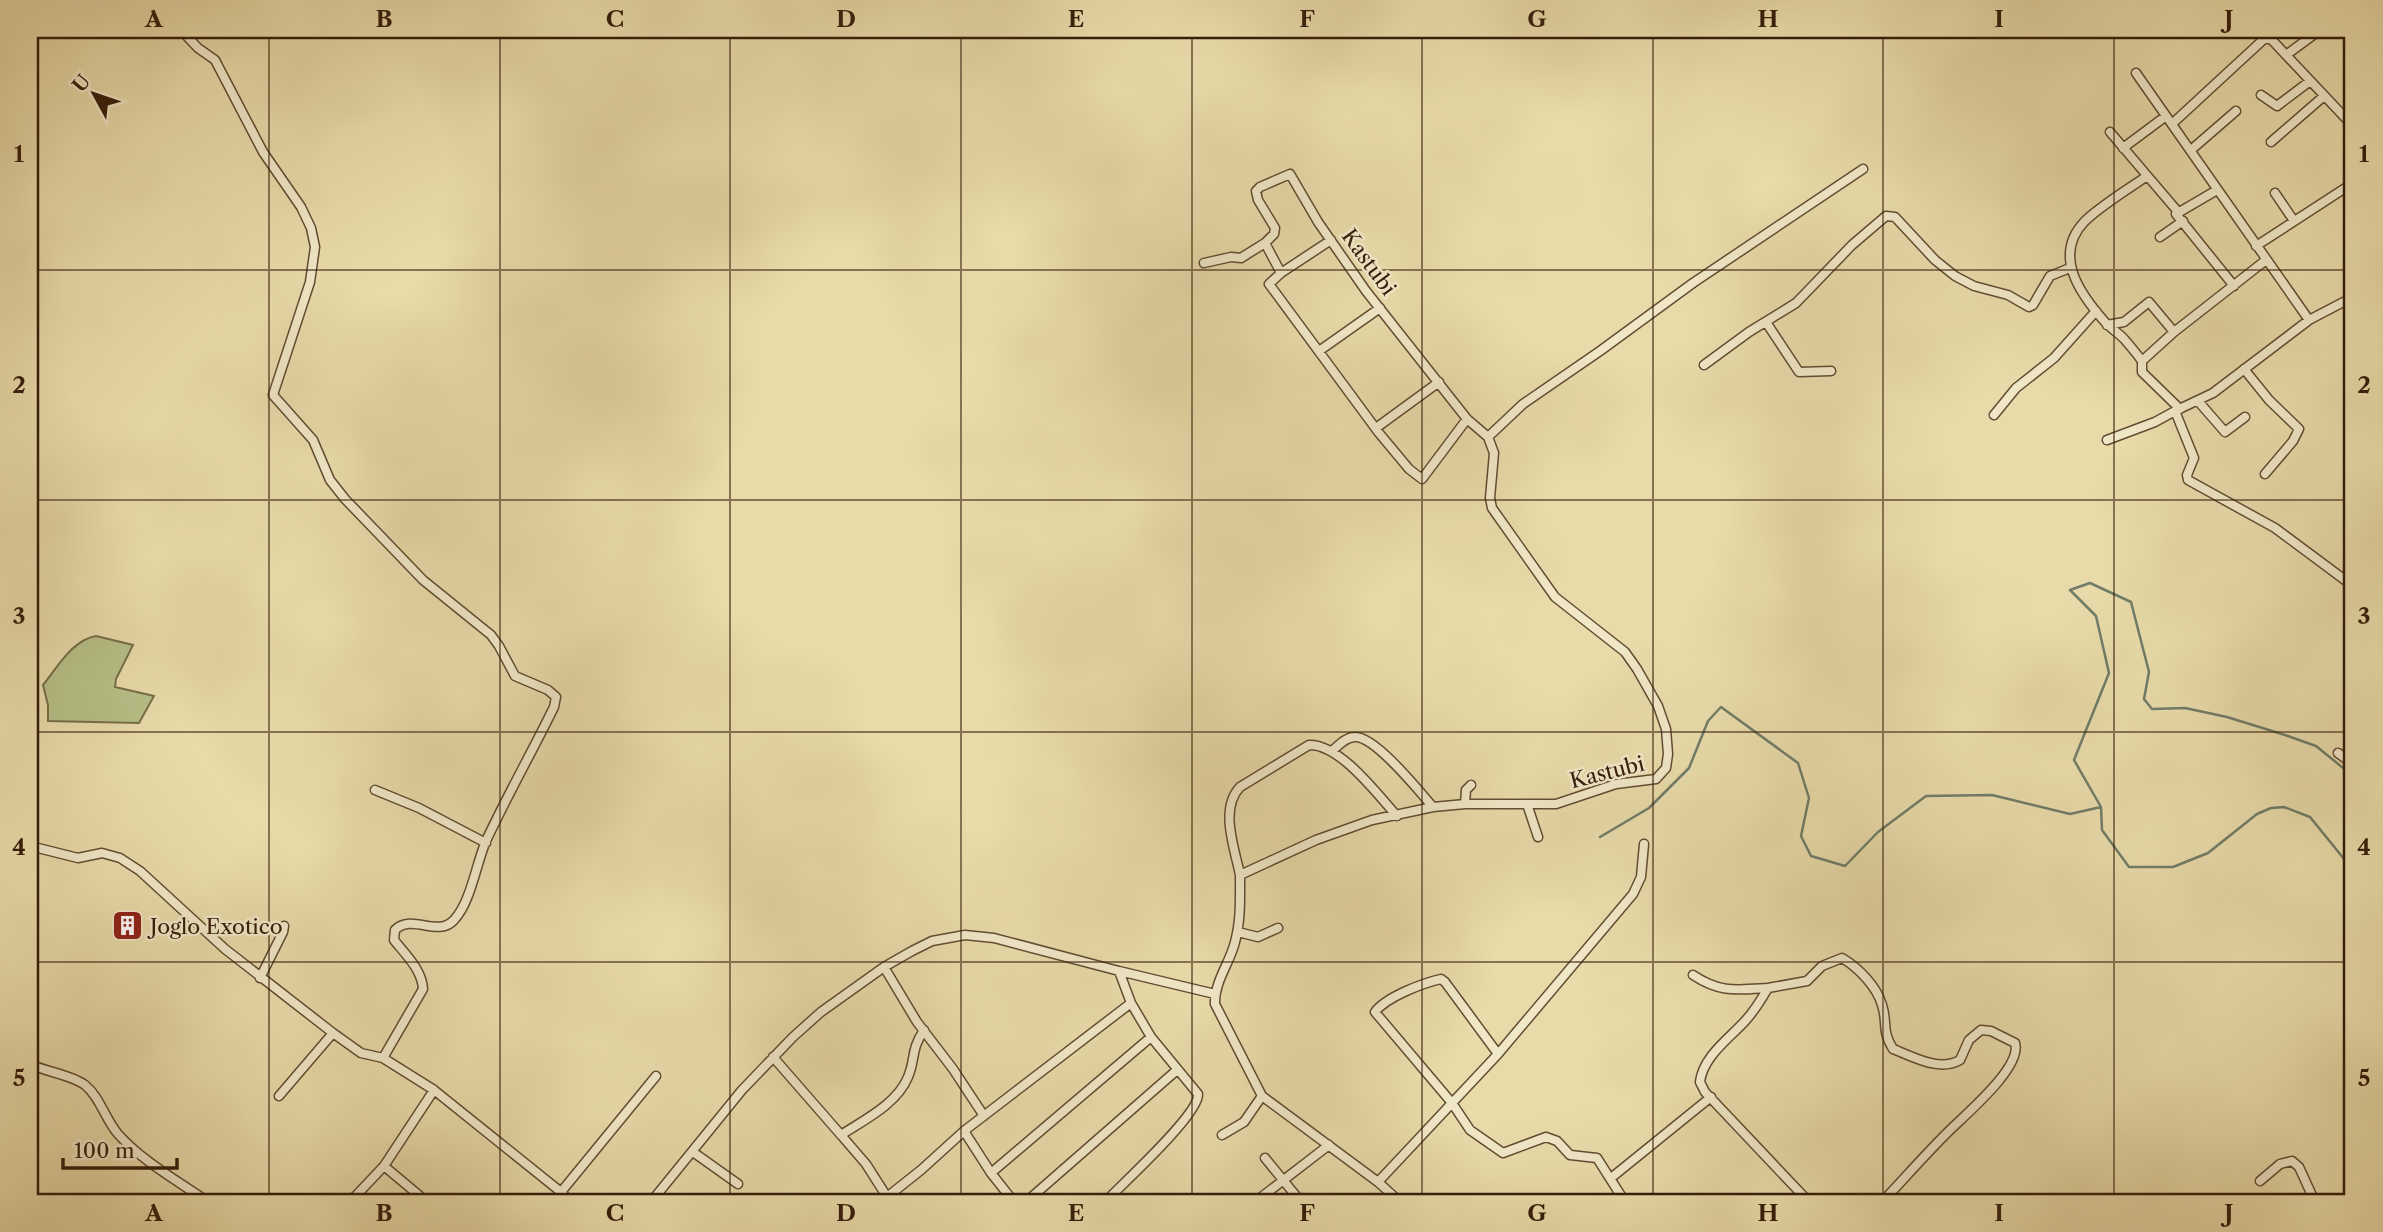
<svg xmlns="http://www.w3.org/2000/svg" width="2383" height="1232" font-family="'Libre Caslon Text',serif">
  <style>
    .green { fill: #b6bf87; stroke: #766e48; stroke-width: 2 }
    .lines { fill: none; stroke-linecap: round; stroke-linejoin: round }
    .stream { stroke: #707c67; stroke-width: 2.5 }
    .minor-casing { stroke: #624c32; stroke-width: 11 }
    .minor { stroke: #f0e7c7; stroke-width: 8 }
    .grid { fill: none; stroke: #351d0a; stroke-width: 2; stroke-opacity: 0.55 }
    .labels { text-anchor: middle; dominant-baseline: central; stroke-width: 5; stroke-linejoin: round; paint-order: stroke }
    .street-label { font-size: 21px; fill: #351d0a; stroke: #f0e7c7 }
    .poi-label { font-size: 21px; fill: #351d0a; stroke: #f0e7c7; text-anchor: start }
    .neatline { fill: none; stroke: #351d0a; stroke-width: 2.5 }
    .grid-label { font-size: 23px; text-anchor: middle; font-weight: bold; fill: #351d0a }
  </style>
  <rect width="100%" height="100%" fill="#e8daa9"/>
  <filter id="stains"><feTurbulence type="fractalNoise" baseFrequency=".00286" numOctaves="4"/><feColorMatrix values="0 0 0 0 .2 0 0 0 0 .09 0 0 0 0 .02 0 0 0 .5 -.17"/></filter>
  <radialGradient id="worn" r=".72"><stop offset=".6" stop-color="#630" stop-opacity="0"/><stop offset="1" stop-color="#630" stop-opacity=".3"/></radialGradient>
  <path class="green" d="M96 636 133 645 116 679 115 687 154 696 139 723 48 721V705L43 685C57 668 72 640 96 636Z"/>
  <g class="lines">
    <path class="stream" d="M2101 807 2102 830 2129 867H2173L2208 853 2257 814 2271 808 2284 807 2310 817 2353 870
      M1600 837 1649 808 1689 768 1708 721 1721 707 1798 763 1809 798 1801 836 1811 856 1845 866 1878 832 1926 796 1992 795 2070 814 2101 807 2074 760 2109 673 2096 616 2070 590 2090 583 2131 602 2149 672 2144 699 2152 709 2185 708 2227 717 2285 735 2316 746 2353 776"/>
    <defs>
      <path id="minor" d="M181 30 198 48 215 60 263 152 301 207 311 228 315 247 310 282 273 395 313 440 330 480 345 499 423 580 491 635 499 646 515 676 548 690 556 697 554 707C532 752 507 796 486 841 476 864 471 902 454 920 438 938 412 913 395 930L394 940C406 955 422 970 423 989L383 1058
        M2320 30 2286 55 2353 126
        M2136 73 2309 320 2353 297
        M2261 95 2277 106 2310 81
        M2173 123 2264 39H2271L2286 55
        M2110 132 2179 213
        M2271 142 2324 96
        M2123 148 2166 116
        M2191 150 2236 111
        M2217 190 2176 214 2234 286
        M2275 193 2294 221
        M2160 237 2183 221
        M1331 240 1281 273 1269 284 1379 433 1409 469 1422 479 1467 419
        M1265 243 1281 273
        M2256 246 2353 183
        M1204 263 1231 257 1241 258 1265 243 1274 234 1275 228 1258 200 1256 191 1260 187 1290 174 1318 222 1366 291 1467 419 1488 437 1494 453 1490 498 1492 508 1555 597 1625 652 1637 669 1658 706 1666 729 1668 754 1666 768 1656 779 1616 784 1556 804H1465L1433 807 1372 820 1316 840 1240 875C1240 898 1241 920 1235 942 1230 963 1214 982 1215 1004L1262 1096 1378 1182
        M2309 320 2213 393 2175 411 2194 458 2187 475 2188 480 2275 528 2353 586
        M1766 322 1799 372 1831 371
        M2107 325 2124 322 2149 302 2174 332
        M1319 351 1380 308
        M2142 361C2137 354 2131 347 2125 340 2119 333 2111 329 2105 322 2080 294 2052 255 2085 221 2103 204 2127 190 2147 176
        M1704 365 1749 332 1796 303 1852 245 1886 216 1895 217 1935 260 1955 276 1974 286 2008 295 2029 307 2033 305 2050 276 2070 268
        M2244 369 2269 400 2299 429 2293 441 2265 474
        M2198 401 2225 432 2245 417
        M2180 409 2142 372V361L2174 332 2266 260
        M1994 415 2016 388 2054 358 2096 311
        M1376 428 1439 382
        M1488 437 1523 404 1600 351 1693 283 1863 169
        M2107 440 2155 422 2175 411
        M1332 751C1339 745 1346 737 1355 737 1375 736 1419 791 1433 807
        M2338 753 2353 764
        M375 790 419 808 486 843
        M1465 804 1466 790 1471 785
        M1527 804 1538 837
        M30 846 78 858 102 853 120 858 140 871 225 949 333 1033 361 1053 383 1058 434 1090
        M1240 875C1235 849 1219 809 1240 787L1309 745C1340 744 1377 794 1397 816
        M1238 932 1258 937 1278 928
        M884 967 917 1022 953 1069 984 1116
        M1119 971 1215 994
        M1693 975C1720 993 1736 990 1768 988 1761 1000 1755 1010 1746 1020 1730 1038 1703 1056 1700 1082L1705 1092 1809 1202
        M260 978 283 932 284 926
        M1768 988 1807 981 1822 966 1842 958C1859 968 1877 987 1882 1005 1888 1023 1881 1030 1893 1049 1914 1057 1939 1072 1960 1060L1969 1040 1981 1030 1991 1031 2015 1043C2023 1068 1961 1118 1945 1135 1923 1157 1903 1180 1882 1202
        M1498 1054 1445 982 1441 979C1423 983 1386 997 1375 1012L1452 1103 1470 1130 1503 1153 1546 1137 1557 1141 1570 1155 1597 1158 1625 1202
        M773 1057 841 1135C864 1120 897 1104 908 1077 916 1058 910 1051 924 1030
        M30 1064C46 1072 72 1075 85 1085 100 1097 105 1119 118 1134 142 1161 178 1181 208 1202
        M279 1096 333 1033
        M964 1131 1131 1003
        M841 1135 866 1164 887 1197 921 1170 964 1131 991 1173 1014 1202
        M1222 1135 1244 1122 1262 1096
        M693 1152 738 1184
        M1265 1158 1301 1202
        M384 1166 427 1202
        M991 1173 1151 1037
        M1611 1178 1711 1097
        M2260 1181 2280 1164 2292 1161 2299 1167 2315 1202
        M561 1192 656 1076
        M350 1202 384 1166 434 1090 561 1192 570 1202
        M651 1202 742 1090 793 1037 821 1012 884 967 912 951 932 941 965 935 994 938 1119 971 1131 1003 1151 1037 1198 1094C1200 1114 1121 1185 1105 1202
        M1026 1202 1177 1070
        M1255 1202 1329 1145
        M1400 1202 1378 1182 1498 1054 1633 894 1641 877 1644 844"/>
    </defs>
    <use href="#minor" class="minor-casing"/>
    <use href="#minor" class="minor"/>
  </g>
  <path class="grid" d="M269 30V1202M500 30V1202M730 30V1202M961 30V1202M1192 30V1202M1422 30V1202M1653 30V1202M1883 30V1202M2114 30V1202M30 270H2353M30 500H2353M30 732H2353M30 962H2353"/>
  <defs>
    <symbol id="building-square" viewBox="-11 -11 22 22"><rect x="-9" y="-9" width="18" height="18" rx="4" fill="#8f2418" stroke="#f0e7c7"/><path d="M-4-6H4V6H1V3H-1V6H-4ZM-2.5-4.3h1.7v1.8h-1.7ZM.8-4.3h1.7v1.8H.8ZM-2.5-1h1.7V.8h-1.7ZM.8-1h1.7V.8H.8Z" fill="#fff"/></symbol>
  </defs>
  <g fill-rule="evenodd">
    <use href="#building-square" x="110" y="908" width="35" height="35"/>
  </g>
  <g class="labels">
    <g class="street-label">
      <text transform="translate(1369 262) rotate(54)">Kastubi</text>
      <text transform="translate(1607 772) rotate(-14)">Kastubi</text>
    </g>
    <g class="poi-label">
      <text x="150" y="926">Joglo Exotico</text>
    </g>
  </g>
  <rect width="2383" height="1232" fill="none" stroke="#e8daa9" stroke-width="77"/>
  <g transform="translate(94 94) rotate(310)" stroke="#f0e7c7" stroke-width="5" paint-order="stroke">
  <path d="M0-5L12 26L0 18L-12 26Z" fill="#351d0a"/>
  <text y="-10" font-size="19" font-weight="bold" text-anchor="middle" fill="#351d0a">U</text>
  </g>
  <path d="M63 1158v10h114v-10" fill="none" stroke="#351d0a" stroke-width="3.5"/>
  <text x="74" y="1158" font-size="21" fill="#351d0a" stroke="#f0e7c7" stroke-width="5" paint-order="stroke">100 m</text>
  <rect x="38" y="38" width="2306" height="1156" class="neatline"/>
  <g class="grid-label">
    <text x="154" y="27">A</text>
    <text x="384" y="27">B</text>
    <text x="615" y="27">C</text>
    <text x="846" y="27">D</text>
    <text x="1076" y="27">E</text>
    <text x="1307" y="27">F</text>
    <text x="1537" y="27">G</text>
    <text x="1768" y="27">H</text>
    <text x="1999" y="27">I</text>
    <text x="2229" y="27">J</text>
    <text x="19" y="162">1</text>
    <text x="2364" y="162">1</text>
    <text x="19" y="393">2</text>
    <text x="2364" y="393">2</text>
    <text x="19" y="624">3</text>
    <text x="2364" y="624">3</text>
    <text x="19" y="855">4</text>
    <text x="2364" y="855">4</text>
    <text x="19" y="1086">5</text>
    <text x="2364" y="1086">5</text>
    <text x="154" y="1221">A</text>
    <text x="384" y="1221">B</text>
    <text x="615" y="1221">C</text>
    <text x="846" y="1221">D</text>
    <text x="1076" y="1221">E</text>
    <text x="1307" y="1221">F</text>
    <text x="1537" y="1221">G</text>
    <text x="1768" y="1221">H</text>
    <text x="1999" y="1221">I</text>
    <text x="2229" y="1221">J</text>
  </g>
  <rect width="100%" height="100%" filter="url(#stains)"/>
  <rect width="100%" height="100%" fill="url(#worn)"/>
</svg>
